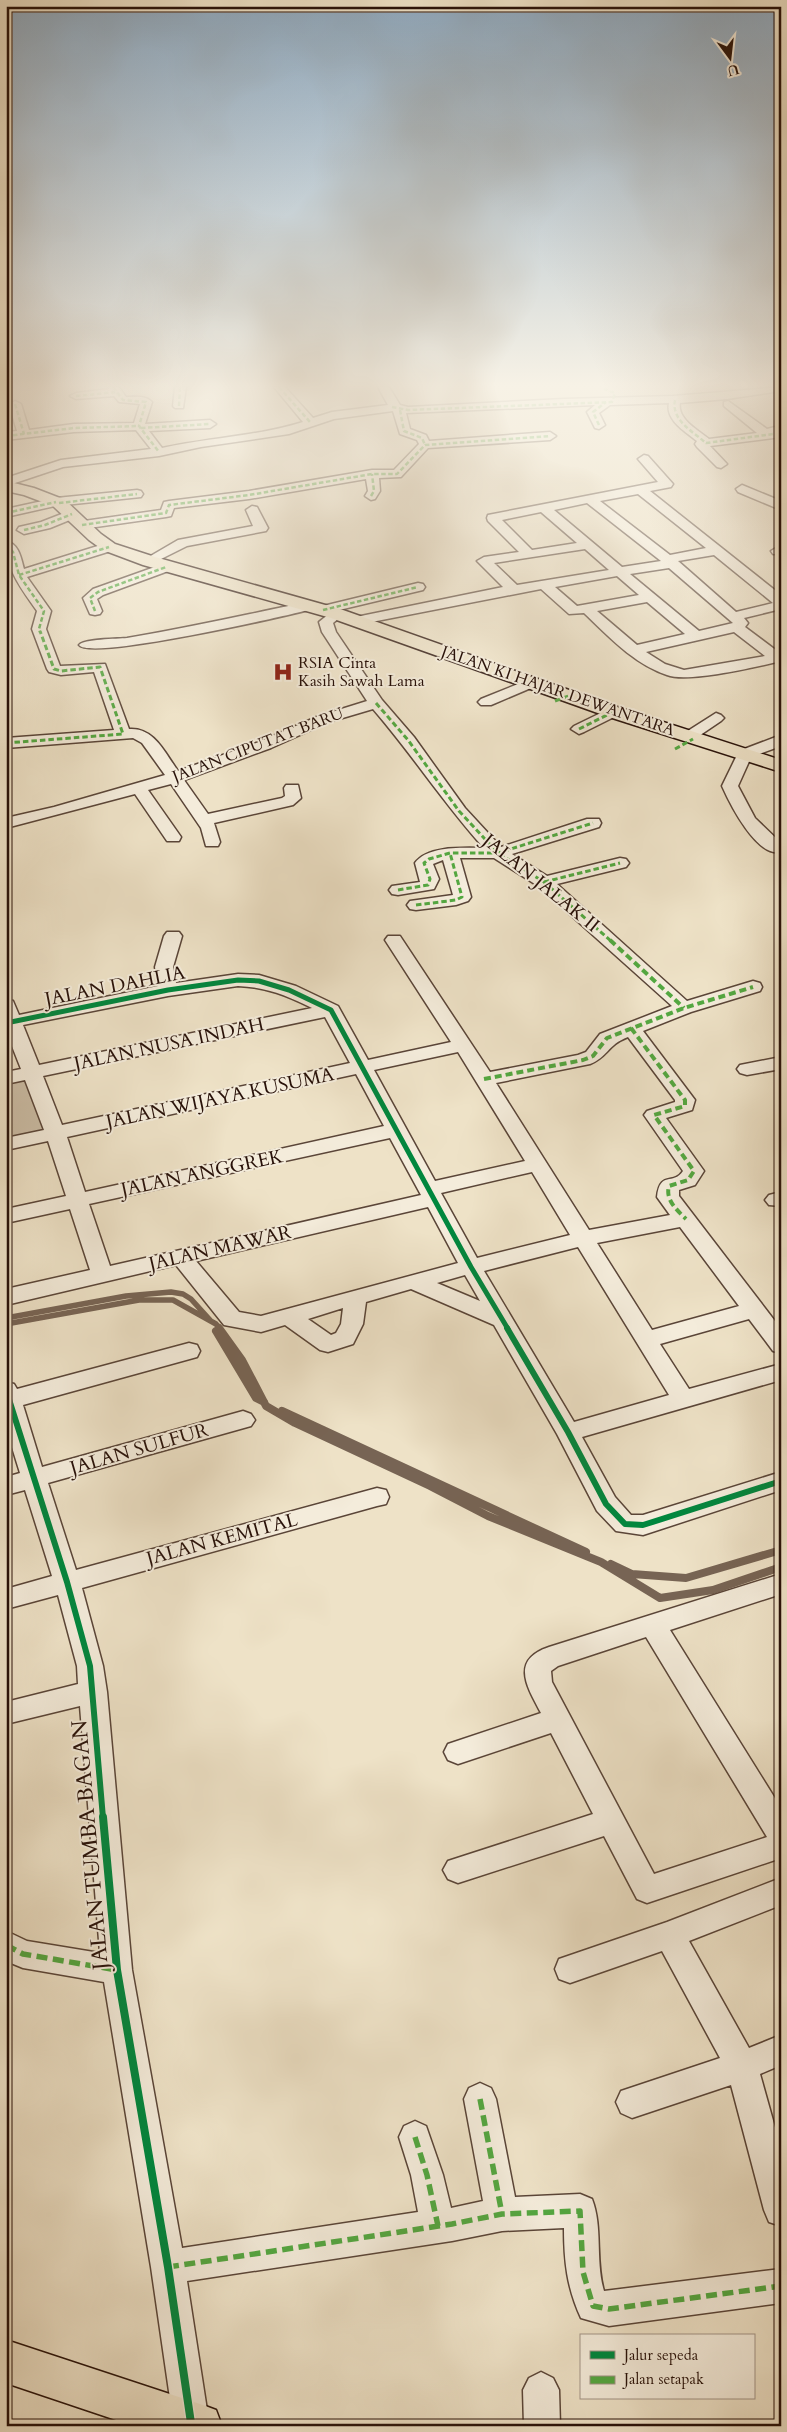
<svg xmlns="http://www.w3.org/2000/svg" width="787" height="2432" font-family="Cardo,serif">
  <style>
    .green { fill: #ccbea7; stroke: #7a6858 }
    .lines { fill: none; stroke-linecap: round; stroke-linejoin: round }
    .stream-far1 { stroke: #776454; stroke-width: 5.5 }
    .stream { stroke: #776454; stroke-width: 8 }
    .minor-casing { stroke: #5a4538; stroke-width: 3 }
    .major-casing { stroke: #281109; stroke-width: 3 }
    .minor { fill: #f4ecdb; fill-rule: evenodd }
    .major { fill: #eee2c7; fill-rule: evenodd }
    .quiet-far3 { stroke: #53a841; stroke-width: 2.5; stroke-dasharray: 4.5 2.5; stroke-linecap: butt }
    .quiet-far2 { stroke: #53a841; stroke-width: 3; stroke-dasharray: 5.5 3; stroke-linecap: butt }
    .quiet-far1 { stroke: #53a841; stroke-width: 4; stroke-dasharray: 7 4; stroke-linecap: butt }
    .quiet { stroke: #53a841; stroke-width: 5.5; stroke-dasharray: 11 5.5; stroke-linecap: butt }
    .cycleway-far2-casing { stroke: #f4ecdb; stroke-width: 8 }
    .cycleway-far1-casing { stroke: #f4ecdb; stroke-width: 9 }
    .cycleway-casing { stroke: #f4ecdb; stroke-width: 11 }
    .cycleway-far2 { stroke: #00873e; stroke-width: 5 }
    .cycleway-far1 { stroke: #00873e; stroke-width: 6 }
    .cycleway { stroke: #00873e; stroke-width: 8 }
    .labels { text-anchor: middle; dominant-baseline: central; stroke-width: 4; stroke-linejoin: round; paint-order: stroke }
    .far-poi-label { font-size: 16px; fill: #281109; stroke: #f4ecdb; text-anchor: start }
    .far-street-label { font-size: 16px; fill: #281109; stroke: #f4ecdb }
    .street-label { font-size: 19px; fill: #281109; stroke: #f4ecdb }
    .near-street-label { font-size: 22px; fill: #281109; stroke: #f4ecdb }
  </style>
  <rect width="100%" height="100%" fill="#eee2c7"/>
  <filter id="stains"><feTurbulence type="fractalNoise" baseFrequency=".004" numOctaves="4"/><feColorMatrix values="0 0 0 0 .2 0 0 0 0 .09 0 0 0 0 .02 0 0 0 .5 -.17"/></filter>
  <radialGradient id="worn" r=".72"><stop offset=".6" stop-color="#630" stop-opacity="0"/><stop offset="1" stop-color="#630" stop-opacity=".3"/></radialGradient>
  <path class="green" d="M27 1078 49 1131 6 1140V1082Z"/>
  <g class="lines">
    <path class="stream-far1" d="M6 1318 126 1296 171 1292 183 1294 191 1299 210 1320
      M6 1324 139 1300H173L216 1324 220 1329"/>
    <path class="stream" d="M219 1328 242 1360 266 1406 295 1423 430 1486 488 1516 601 1562 660 1598 713 1590 781 1567
      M216 1331 256 1398 264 1402
      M282 1411 586 1552
      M611 1564 632 1574 686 1578 781 1550"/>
    <defs>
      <path id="minor" d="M108 387H119L126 397C135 397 145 395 152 402L145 424 210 420 216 424 210 428 149 431 162 448C208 438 258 436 303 422L274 387H285L313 418 332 412 388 405 378 387H389L400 405 408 407 564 399 673 396 781 387V391L727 399 680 403C677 419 698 430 709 439L757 433 724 406V402L728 401 767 429 775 427 781 429V437L710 446 727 464 721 468 717 467 697 447 695 444 697 441C686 432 665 420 669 403L610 405 599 413 605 425 599 429 595 428 587 412 595 405 406 413 410 429 426 435 429 441 550 432 556 436 550 440 428 448 401 477 379 478 380 491 375 499 371 500 365 496 368 491 366 479 249 499 174 508 171 516 166 517 82 529 77 528 76 525 77 522 161 510 164 502 169 501 249 491 372 470H394L419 444 417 440 400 434 393 411 334 419 289 434 201 447 159 456 63 467 6 486V478L61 460 151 449 136 430 74 432 6 440V432L17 431 9 404 15 401 21 404 29 430 74 424 134 423 140 404 119 402 114 396 76 399 70 396 76 393 109 389Z
        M175 387H186L183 408H175L173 406Z
        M644 455 648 456 673 484 671 487 650 491 781 595V609L744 618 748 623 745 627 781 654V661C756 667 688 683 667 675 634 664 608 636 584 613L569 614 541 589 356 625 349 621 356 617 503 587 477 561 484 557 519 552 488 521 487 518 488 515 658 482 638 459ZM638 494 706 548 670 555 600 501ZM587 503 661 561 622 567 554 510ZM541 512 577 543 532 550 502 520ZM585 549 609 570 517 585 494 563ZM714 555 773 603 736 612 678 561ZM669 568 733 623 699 631 630 574ZM617 576 639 595 577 606 555 587ZM647 602 685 634 637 645 597 611ZM734 632 765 656 684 670 665 664 646 652Z
        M742 485 781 501V510L738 492 736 489Z
        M137 490 141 491 143 494 141 497 55 506 6 517V509L56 498Z
        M252 506 257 507 268 528 266 531 187 546 149 565 142 561 178 540 253 526 246 510Z
        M72 510 78 514 77 517 50 528 24 534 17 530 19 527 41 522Z
        M6 541C19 544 21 558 24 569L104 544H114L116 547 114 550 27 577 51 611 46 629 60 666 105 664 129 729C154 727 165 753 178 771L259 742 319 716 367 701 322 632 319 622 330 613 323 614 316 610 323 606 418 583 423 584 425 587 423 590 339 610 344 614 333 623 336 632 382 700 414 737 465 808 501 847 587 819H599L601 823 599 827 512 854 547 876 620 858 626 859 629 863 626 867 557 884 687 1001 753 981 760 983 762 987 760 991 691 1012 643 1031 695 1100 692 1110 666 1118 704 1171 695 1185 679 1190V1196L781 1329V1353L773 1351 749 1319 660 1344 689 1389 781 1364V1380L582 1437 615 1497 631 1515H643L781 1472V1490L643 1535 616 1531 597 1511 557 1434 494 1325 411 1289 366 1302 363 1324 353 1344 328 1352 320 1350 285 1325 261 1332 224 1325 176 1265 6 1305V1289L90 1270 70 1209 6 1223V1209L66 1196 48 1141 6 1150V1138L44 1130 25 1080 6 1084V1072L21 1069 6 1031V999L13 1001 19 1015 158 986 155 967 164 936 167 932H179L182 936 173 967 176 983 238 974 259 975 296 986 338 1006 368 1060 451 1042 385 940 388 936H400L490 1072 578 1055 586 1052 600 1034 672 1006 538 886 494 858H460L471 897 468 901 456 905 416 910 410 909 407 905 410 901 453 895 443 860 433 864 439 879 434 889 398 895 392 894 389 890 392 886 420 882 415 863C428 845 465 848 484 848 444 804 412 754 373 709L329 722 271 748 184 780 208 814 282 798 285 796 284 788 286 785H298L301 798 293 805 214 823 220 842 218 846H206L201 828 171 784 148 790 181 837 179 841H167L135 794 6 828V818L54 807 165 775 142 743 133 738 6 748V738L114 730 94 672 61 675 49 672 47 669 32 629 37 611C21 588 6 570 6 541ZM238 986C266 987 288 996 312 1008L39 1065 23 1025 168 996ZM325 1017 350 1063 62 1125 43 1076ZM628 1037 675 1100V1102L647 1111 644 1115 683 1171C673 1186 660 1170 657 1197L670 1215 589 1230 496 1083 590 1064C608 1057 607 1045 628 1037ZM458 1052 525 1161 435 1181 374 1070ZM356 1074 384 1126 85 1192 67 1137ZM390 1138 421 1195 110 1266 89 1204ZM532 1172 570 1235 477 1258 441 1193ZM428 1207 458 1263 261 1316 239 1312 196 1261ZM680 1227 739 1306 652 1330 597 1243ZM578 1247 669 1395 574 1422 484 1271ZM465 1275 480 1301 437 1283ZM343 1308 341 1324 336 1333 331 1335 308 1319Z
        M781 545V554H773L771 551Z
        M166 563 173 567 171 570 103 595 97 599 102 611 100 614 95 615 90 614 83 598 93 589Z
        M308 602 315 606 313 609C285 616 90 661 79 645 83 639 117 639 127 638 188 628 248 614 308 602Z
        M533 678 540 682 538 685 491 705H481L478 702 481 699Z
        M613 707 618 709 621 712 618 715 584 732 579 734 571 729 574 726Z
        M716 713 721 715 724 718 721 721 693 740H683L680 737 683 734Z
        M781 735V746L751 757 738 786 755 818 781 843V852C757 858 730 804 722 786L739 751Z
        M781 1057V1069L747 1075 740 1073 737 1069 740 1065Z
        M781 1192V1206L769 1205 765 1200 769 1195Z
        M189 1343 197 1345 200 1351 197 1357 23 1405 42 1467 243 1411 251 1414 255 1420 251 1426 48 1483 76 1570 377 1488 386 1490 389 1497 386 1504 377 1506 82 1588 103 1666 107 1692 132 1970 182 2248 418 2212 411 2175 399 2137 404 2126 415 2121 426 2126 443 2175 451 2208 483 2201 464 2099 469 2088 480 2083 491 2088 496 2099 515 2197 580 2194 592 2199C603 2227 595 2261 604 2291L781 2269V2303L609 2326 581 2318C567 2288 564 2261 564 2228L502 2231 452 2241 187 2281 209 2423 208 2426H174L151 2267 104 1982 23 1968 6 1961V1931L27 1941 100 1953 80 1706 6 1724V1702L78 1684 77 1666 58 1595 6 1609V1589L52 1576 25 1490 6 1495V1477L20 1473 6 1428V1382L14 1384 17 1389Z
        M781 1574V1594L670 1630 781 1808V1858L647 1903 637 1899 604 1836 458 1883 448 1879 443 1870 448 1861 593 1814 551 1733 458 1764 448 1760 444 1752 448 1744 541 1713C527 1687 510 1660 549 1647ZM646 1637 767 1837 654 1874 552 1682 551 1671 558 1666Z
        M781 1878V1905L689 1941 749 2048 781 2035V2065L760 2074 781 2149V2226L769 2222 764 2210 731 2085 632 2118 621 2113 616 2102 621 2091 720 2058 662 1951 570 1983 559 1979 555 1969 559 1959 667 1922Z
        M541 2372 553 2378 559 2390 560 2426H524L523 2390 529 2378Z"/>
      <path id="major" d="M6 481 34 488 65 500 101 534 115 544 155 557 343 610 620 708 781 760V772L606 716 331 618 143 565 103 550 89 540 53 506 24 495 6 491Z
        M6 2340 200 2404 216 2410 222 2426H134L6 2383Z"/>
    </defs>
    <use href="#minor" class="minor-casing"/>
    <use href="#major" class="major-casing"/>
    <use href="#minor" class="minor"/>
    <use href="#major" class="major"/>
    <path class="quiet-far3" d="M113 387 123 400 146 402 139 426 159 452
      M279 387 310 422
      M76 396 117 392
      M675 400C671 420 692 431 706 443L781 433
      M15 404 24 434
      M179 406 180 387
      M392 407 408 410 612 402 615 393 604 389
      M400 410 404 431 422 438 425 445
      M599 425 593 412 606 402
      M141 428 210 424
      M6 436 74 428 139 426
      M371 496 374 491 372 474
      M59 503 137 494
      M6 513 56 502
      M82 525 166 513 169 505 249 495 372 474H397L425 445 550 436
      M24 530 45 525 72 514
      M6 545 13 552 19 575 44 611 39 629 40 632
      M19 575 109 547
      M323 610 418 587
      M95 611 90 598 98 592 166 567"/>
    <path class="quiet-far2" d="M555 701 571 695
      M376 703 408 740 459 811 498 853 544 882 611 941
      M579 729 613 712
      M6 743 123 734 100 667 61 671 54 669 40 631
      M675 749 693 739
      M544 882 620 863
      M398 890 428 885 430 879 424 863 429 859 450 853H498L593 823
      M416 905 456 900 462 897 450 853"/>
    <path class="quiet-far1" d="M610 940 684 1008
      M631 1028 685 1100V1106L654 1115 694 1171 688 1180 669 1186C665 1200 677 1210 686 1219
      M484 1079 583 1060 593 1056 607 1038 684 1008 753 987
      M776 1200 781 1199"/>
    <path class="quiet" d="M6 1945 23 1954 117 1970
      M480 2099 502 2214
      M415 2137 427 2175 438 2226
      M168 2267 452 2224 502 2214 580 2211 583 2272 593 2306 609 2309 781 2286"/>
    <defs>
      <path id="cycleway-far2" d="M6 1023 168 990 238 980 259 981 289 990 331 1010 471 1267 508 1329"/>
      <path id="cycleway-far1" d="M507 1328 568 1432 606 1504 625 1524 643 1525 781 1481
        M6 1390 67 1582 90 1666 103 1818"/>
      <path id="cycleway" d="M103 1817 117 1970 168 2267 191 2423"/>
    </defs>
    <use href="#cycleway-far2" class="cycleway-far2-casing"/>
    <use href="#cycleway-far1" class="cycleway-far1-casing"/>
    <use href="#cycleway" class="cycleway-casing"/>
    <use href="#cycleway-far2" class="cycleway-far2"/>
    <use href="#cycleway-far1" class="cycleway-far1"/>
    <use href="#cycleway" class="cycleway"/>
  </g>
  <linearGradient id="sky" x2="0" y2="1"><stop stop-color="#8faac1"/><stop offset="0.53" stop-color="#f7f2e6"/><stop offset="1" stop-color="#f7f2e6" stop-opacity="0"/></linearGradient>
  <rect width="787" height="727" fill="url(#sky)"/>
  <defs>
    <symbol id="hospital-bare" viewBox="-9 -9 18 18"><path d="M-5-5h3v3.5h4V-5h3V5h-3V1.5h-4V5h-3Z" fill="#8f2418" stroke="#f4ecdb" stroke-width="2.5" paint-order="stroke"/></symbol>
  </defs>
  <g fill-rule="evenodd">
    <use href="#hospital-bare" x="269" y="658" width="28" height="28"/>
  </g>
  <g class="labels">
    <g class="far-poi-label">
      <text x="298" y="663">RSIA Cinta<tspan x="298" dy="18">Kasih Sawah Lama</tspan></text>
    </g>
    <g class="far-street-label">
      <text transform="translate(558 691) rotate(19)">JALAN KI HAJAR DEWANTARA</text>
      <text transform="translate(258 745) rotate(-21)">JALAN CIPUTAT BARU</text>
    </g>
    <g class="street-label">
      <text transform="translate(541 883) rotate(39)">JALAN JALAK II</text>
      <text transform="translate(115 986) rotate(-11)">JALAN DAHLIA</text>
      <text transform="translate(169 1044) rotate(-12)">JALAN NUSA INDAH</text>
      <text transform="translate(220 1098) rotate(-12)">JALAN WIJAYA KUSUMA</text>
      <text transform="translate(202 1173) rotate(-12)">JALAN ANGGREK</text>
      <text transform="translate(220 1248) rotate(-13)">JALAN MAWAR</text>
      <text transform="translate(139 1449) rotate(-16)">JALAN SULFUR</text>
      <text transform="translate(222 1539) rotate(-15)">JALAN KEMITAL</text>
    </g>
    <g class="near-street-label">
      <text transform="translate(90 1845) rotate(-95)">JALAN TUMBA BAGAN</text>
    </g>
  </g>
  <rect width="787" height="2432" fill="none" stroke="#eee2c7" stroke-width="25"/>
  <rect x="8" y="8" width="772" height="2417" fill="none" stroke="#281109" stroke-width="2.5"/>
  <rect x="12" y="12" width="762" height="2407" fill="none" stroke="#281109"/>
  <rect x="580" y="2334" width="175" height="65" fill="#f4ecdb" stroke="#a29487"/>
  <rect x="590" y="2351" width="25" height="8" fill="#00873e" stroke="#a29487"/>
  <text x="624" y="2360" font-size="15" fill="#281109">Jalur sepeda</text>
  <rect x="590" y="2376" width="25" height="8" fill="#53a841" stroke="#a29487"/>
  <text x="624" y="2384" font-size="15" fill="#281109">Jalan setapak</text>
  <g transform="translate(730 58) rotate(165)" stroke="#f4ecdb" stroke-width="4" paint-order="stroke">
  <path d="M0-4L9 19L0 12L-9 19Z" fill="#281109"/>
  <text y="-8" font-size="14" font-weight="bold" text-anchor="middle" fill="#281109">U</text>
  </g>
  <rect width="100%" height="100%" filter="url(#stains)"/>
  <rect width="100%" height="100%" fill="url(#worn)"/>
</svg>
